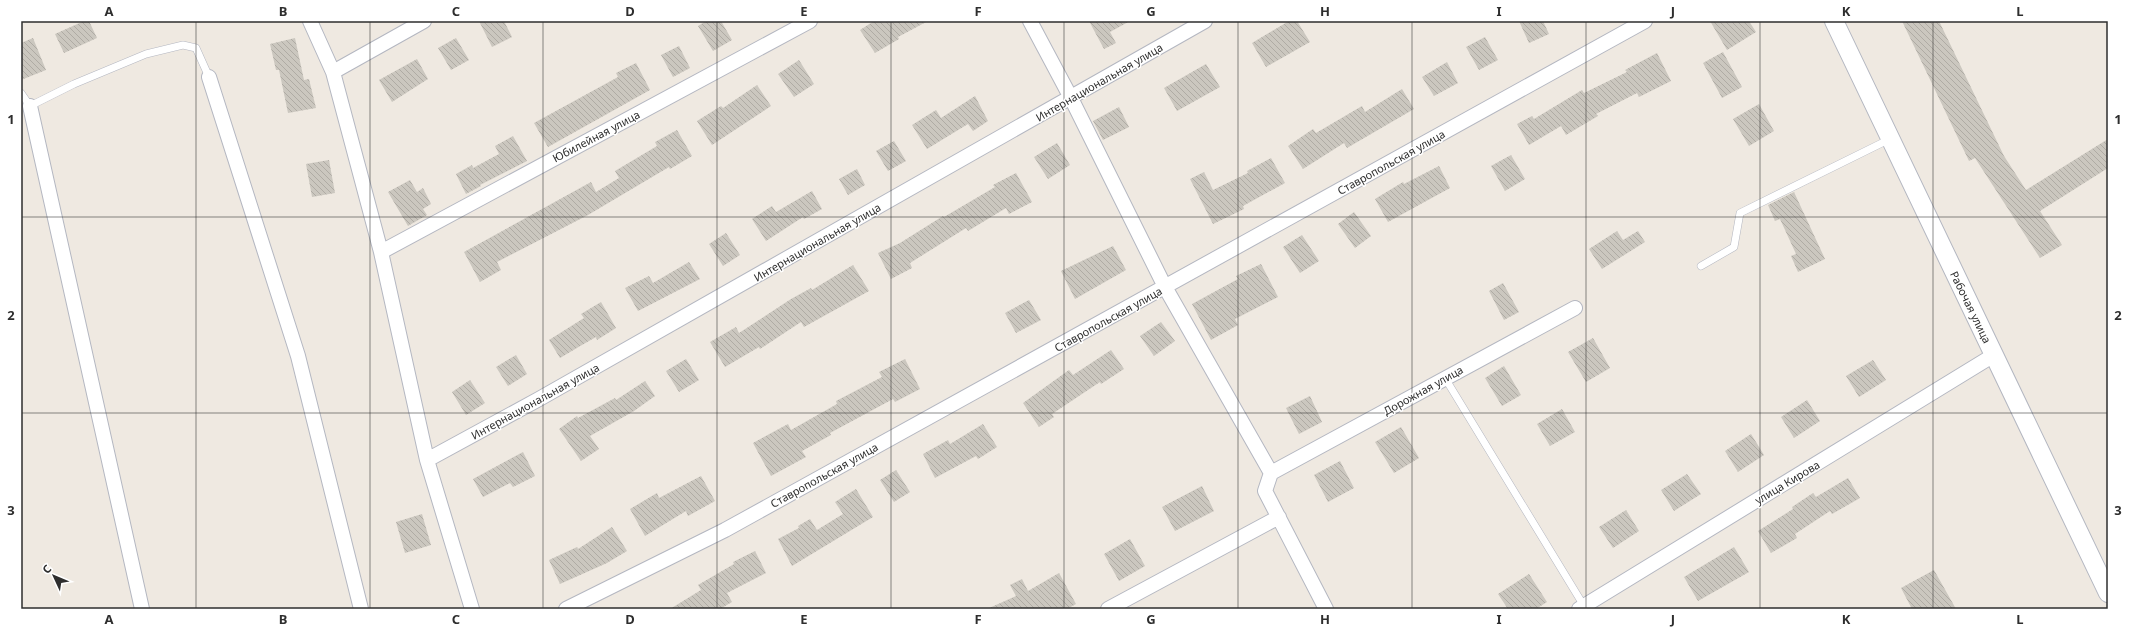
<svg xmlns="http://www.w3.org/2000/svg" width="2129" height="630" font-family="'Noto Sans',sans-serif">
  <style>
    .building { fill: url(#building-back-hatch) }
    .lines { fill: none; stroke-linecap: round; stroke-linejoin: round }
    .service-casing { stroke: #b4b7c1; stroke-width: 8 }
    .minor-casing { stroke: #b4b7c1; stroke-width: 16 }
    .tertiary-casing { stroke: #b4b7c1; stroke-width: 20 }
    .service { stroke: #fff; stroke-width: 7 }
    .minor { stroke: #fff; stroke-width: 14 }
    .tertiary { stroke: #fff; stroke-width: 18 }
    .grid { fill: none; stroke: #2e2e2e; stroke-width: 1; stroke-opacity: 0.55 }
    .labels { text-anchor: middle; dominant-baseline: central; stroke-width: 3; stroke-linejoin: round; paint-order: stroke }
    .street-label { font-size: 11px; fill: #2e2e2e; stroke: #fff }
    .neatline { fill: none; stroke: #2e2e2e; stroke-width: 1.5 }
    .grid-label { font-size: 13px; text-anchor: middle; font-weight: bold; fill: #2e2e2e }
  </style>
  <defs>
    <pattern id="building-back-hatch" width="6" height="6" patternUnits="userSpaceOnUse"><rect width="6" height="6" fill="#cbc7bf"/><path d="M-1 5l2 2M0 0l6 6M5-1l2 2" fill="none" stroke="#afaba4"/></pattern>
  </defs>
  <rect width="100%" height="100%" fill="#efe9e1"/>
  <path class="building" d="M84 21H89L97 38 64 53 55 34Z
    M479 21H504L512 37 492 47Z
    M706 21H721L732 40 713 51 698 26Z
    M874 21H928L898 37 899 39 875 53 860 30Z
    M1089 21H1130L1110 32 1116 43 1104 49Z
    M1289 21H1297L1310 42 1266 67 1252 43Z
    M1519 21H1543L1549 34 1529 43Z
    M1710 21H1749L1756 32 1727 50Z
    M1902 21H1939L2004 156 2026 190 2108 139V168L2040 211 2062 245 2040 258 1975 158 1969 161Z
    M1485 37 1498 60 1479 70 1466 47Z
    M33 38 46 70 21 80V43Z
    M295 38 304 80 309 79 316 108 288 113 279 70H276L270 44Z
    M456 38 469 60 451 70 438 48Z
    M679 46 690 68 673 77 661 55Z
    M1723 52 1742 87 1722 98 1703 63Z
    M1657 53 1671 81 1639 97 1637 93 1596 114 1598 116 1566 135 1561 126 1529 145 1517 124 1532 116 1534 119 1582 90 1584 93 1627 72 1625 70Z
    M417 59 428 79 392 102 379 80Z
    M799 60 814 84 794 97 778 74Z
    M1447 62 1458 83 1434 96 1422 77Z
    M636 63 650 90 548 147 534 123 618 77 616 73Z
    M1206 64 1220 87 1177 111 1164 88Z
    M757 85 771 106 712 145 697 121 721 106 723 108Z
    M1402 89 1414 109 1347 148 1344 143 1303 169 1288 146 1313 129 1316 133 1362 106 1365 112Z
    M975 96 988 121 973 131 968 124 927 149 912 125 936 110 941 118Z
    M1759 104 1774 131 1749 146 1733 119Z
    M1119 107 1129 127 1103 140 1093 121Z
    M677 130 692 156 670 169 669 167 588 215 497 262 501 270 480 282 464 252 591 182 596 192 619 178 615 171 657 146 655 142Z
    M513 136 527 161 480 185 481 186 466 194 456 174 472 165 473 168 499 154 495 146Z
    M894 141 906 161 888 171 876 151Z
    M1057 143 1070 165 1048 179 1034 157Z
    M1511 155 1525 179 1505 191 1491 166Z
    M1271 158 1285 183 1243 206 1244 209 1213 224 1190 179 1204 172 1213 190 1248 173 1247 171Z
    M329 160 335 193 312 197 306 164Z
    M1439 166 1450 188 1388 222 1375 199 1403 182 1404 184Z
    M857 169 865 185 848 195 839 179Z
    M1016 173 1032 202 1009 214 1006 208 968 231 966 228 910 263 912 268 891 279 878 253 900 243 943 216 944 217 995 187 993 185Z
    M410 180 417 192 423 188 431 204 423 209 427 215 408 226 388 192Z
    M812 191 822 209 804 219 803 217 766 241 752 219 772 206 776 212Z
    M1794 192 1825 259 1798 272 1791 256 1796 254 1780 219 1775 221 1768 205Z
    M1354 212 1371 236 1355 248 1338 224Z
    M1617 231 1623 240 1638 231 1645 242 1602 269 1589 249Z
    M726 233 740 255 723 266 709 244Z
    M1302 235 1319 261 1300 273 1283 247Z
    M1113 246 1126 270 1075 299 1061 271Z
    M689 262 700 279 638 311 625 288 649 276 653 283Z
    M1261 264 1278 297 1235 319 1238 325 1211 340 1192 304 1238 279 1236 276Z
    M853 265 869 291 804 327 801 322 760 349 759 347 725 367 710 342 736 327 739 333 791 299 811 288 812 290Z
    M1503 283 1519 312 1504 320 1489 291Z
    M1029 300 1041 320 1016 333 1005 313Z
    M601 302 616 328 597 340 596 337 582 345 560 358 549 340 584 318 581 314Z
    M1161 322 1175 341 1154 356 1140 336Z
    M1593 338 1610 368 1586 382 1568 352Z
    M1111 350 1124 369 1101 384 1100 382 1052 414 1054 417 1039 427 1023 403 1069 370 1073 375Z
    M516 355 527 374 508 386 496 367Z
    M686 359 699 380 679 392 666 371Z
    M905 359 920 389 895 402 893 399 830 433 831 435 802 451 806 457 771 476 753 443 788 424 791 430 837 404 836 401 882 377 879 372Z
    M1873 360 1886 380 1859 397 1846 376Z
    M1504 366 1521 395 1502 406 1485 378Z
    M470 380 485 403 466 415 452 392Z
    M645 381 655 396 634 411 590 436 599 449 581 461 559 429 577 416 578 418 615 398 616 400Z
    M1310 396 1322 422 1299 434 1286 408Z
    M1807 400 1820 421 1794 438 1781 417Z
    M1562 409 1575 432 1550 446 1537 424Z
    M983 424 997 447 978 459 976 456 935 478 923 454 948 440 950 444Z
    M1401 427 1419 458 1394 473 1375 442Z
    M1751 434 1764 455 1738 472 1725 451Z
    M523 452 535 476 513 487 510 483 483 497 473 479Z
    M1340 461 1354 488 1328 502 1314 475Z
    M896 470 910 492 894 502 880 480Z
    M1687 474 1701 494 1674 511 1661 490Z
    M701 476 715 501 688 516 686 511 645 536 630 509 657 493 659 498Z
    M1848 478 1860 498 1832 514 1830 511 1795 534 1797 538 1771 553 1758 531 1793 509 1792 507 1813 493 1816 497Z
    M1202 486 1214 511 1175 531 1162 507Z
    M856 489 873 517 792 566 778 539 799 528 798 526 810 519 817 530 843 514 835 502Z
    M1626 510 1639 531 1613 548 1599 527Z
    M422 514 431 545 405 553 396 522Z
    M612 527 627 551 607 563 560 584 549 560 577 547 578 549Z
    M1130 539 1145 566 1119 581 1104 554Z
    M1734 547 1749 572 1698 601 1684 577Z
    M755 551 766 573 727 593 732 602 720 609H670L701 590 698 585 734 564 733 562Z
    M1934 570 1956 609H1912L1901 588Z
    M1059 573 1076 604 1067 609H987L1016 596 1010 585 1022 579 1028 591Z
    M1529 574 1547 602 1536 609H1508L1498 594Z"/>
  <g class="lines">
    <defs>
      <path id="service" d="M21 93 30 106 74 84 146 54 183 45 196 48 209 77
        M1701 266 1734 247 1740 213 1890 139
        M1445 378 1584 606"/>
      <path id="minor" d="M310 21 333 72 381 252 427 460 472 609
        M1030 21 1071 98 1165 287 1271 473 1265 491 1326 609
        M333 72 424 21
        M209 77 298 356 361 609
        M30 106 142 609
        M381 252 810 21
        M427 460 539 399 1205 21
        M1271 473 1575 308
        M566 609 725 530 1645 21
        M1108 609 1279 517
        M1579 609 1994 355"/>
      <path id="tertiary" d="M1834 21 2108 593"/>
    </defs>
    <use href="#service" class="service-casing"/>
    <use href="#minor" class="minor-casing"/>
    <use href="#tertiary" class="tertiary-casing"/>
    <use href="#service" class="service"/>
    <use href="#minor" class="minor"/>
    <use href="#tertiary" class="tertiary"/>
  </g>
  <path class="grid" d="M196 21V609M370 21V609M543 21V609M717 21V609M891 21V609M1064 21V609M1238 21V609M1412 21V609M1586 21V609M1760 21V609M1933 21V609M21 217H2108M21 413H2108"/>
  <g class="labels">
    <g class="street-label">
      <text transform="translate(1099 82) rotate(-30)">Интернациональная улица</text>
      <text transform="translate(596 136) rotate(-28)">Юбилейная улица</text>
      <text transform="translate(1391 162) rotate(-29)">Ставропольская улица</text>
      <text transform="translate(817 242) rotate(-30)">Интернациональная улица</text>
      <text transform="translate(1971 307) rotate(64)">Рабочая улица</text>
      <text transform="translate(1108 319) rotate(-29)">Ставропольская улица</text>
      <text transform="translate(1423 390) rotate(-29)">Дорожная улица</text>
      <text transform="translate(535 401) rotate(-29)">Интернациональная улица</text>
      <text transform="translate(824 475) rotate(-29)">Ставропольская улица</text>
      <text transform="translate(1787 482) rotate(-31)">улица Кирова</text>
    </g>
  </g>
  <rect width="2129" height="630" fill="none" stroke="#ffffff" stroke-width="44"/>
  <g transform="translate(54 576) rotate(314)" stroke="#ffffff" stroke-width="3" paint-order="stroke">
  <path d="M0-3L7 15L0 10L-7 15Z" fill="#2e2e2e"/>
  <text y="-6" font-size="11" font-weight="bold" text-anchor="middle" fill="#2e2e2e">С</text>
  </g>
  <rect x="22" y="22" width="2085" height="586" class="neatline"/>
  <g class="grid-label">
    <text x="109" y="16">A</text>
    <text x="283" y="16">B</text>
    <text x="456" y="16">C</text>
    <text x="630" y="16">D</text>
    <text x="804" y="16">E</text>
    <text x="978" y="16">F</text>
    <text x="1151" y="16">G</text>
    <text x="1325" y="16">H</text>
    <text x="1499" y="16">I</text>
    <text x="1673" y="16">J</text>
    <text x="1846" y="16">K</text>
    <text x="2020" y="16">L</text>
    <text x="11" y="124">1</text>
    <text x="2118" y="124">1</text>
    <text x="11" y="320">2</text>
    <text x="2118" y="320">2</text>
    <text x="11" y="515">3</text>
    <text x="2118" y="515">3</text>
    <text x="109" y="624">A</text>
    <text x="283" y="624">B</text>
    <text x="456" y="624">C</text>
    <text x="630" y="624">D</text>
    <text x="804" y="624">E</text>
    <text x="978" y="624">F</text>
    <text x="1151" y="624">G</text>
    <text x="1325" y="624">H</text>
    <text x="1499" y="624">I</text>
    <text x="1673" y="624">J</text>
    <text x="1846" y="624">K</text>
    <text x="2020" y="624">L</text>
  </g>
</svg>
